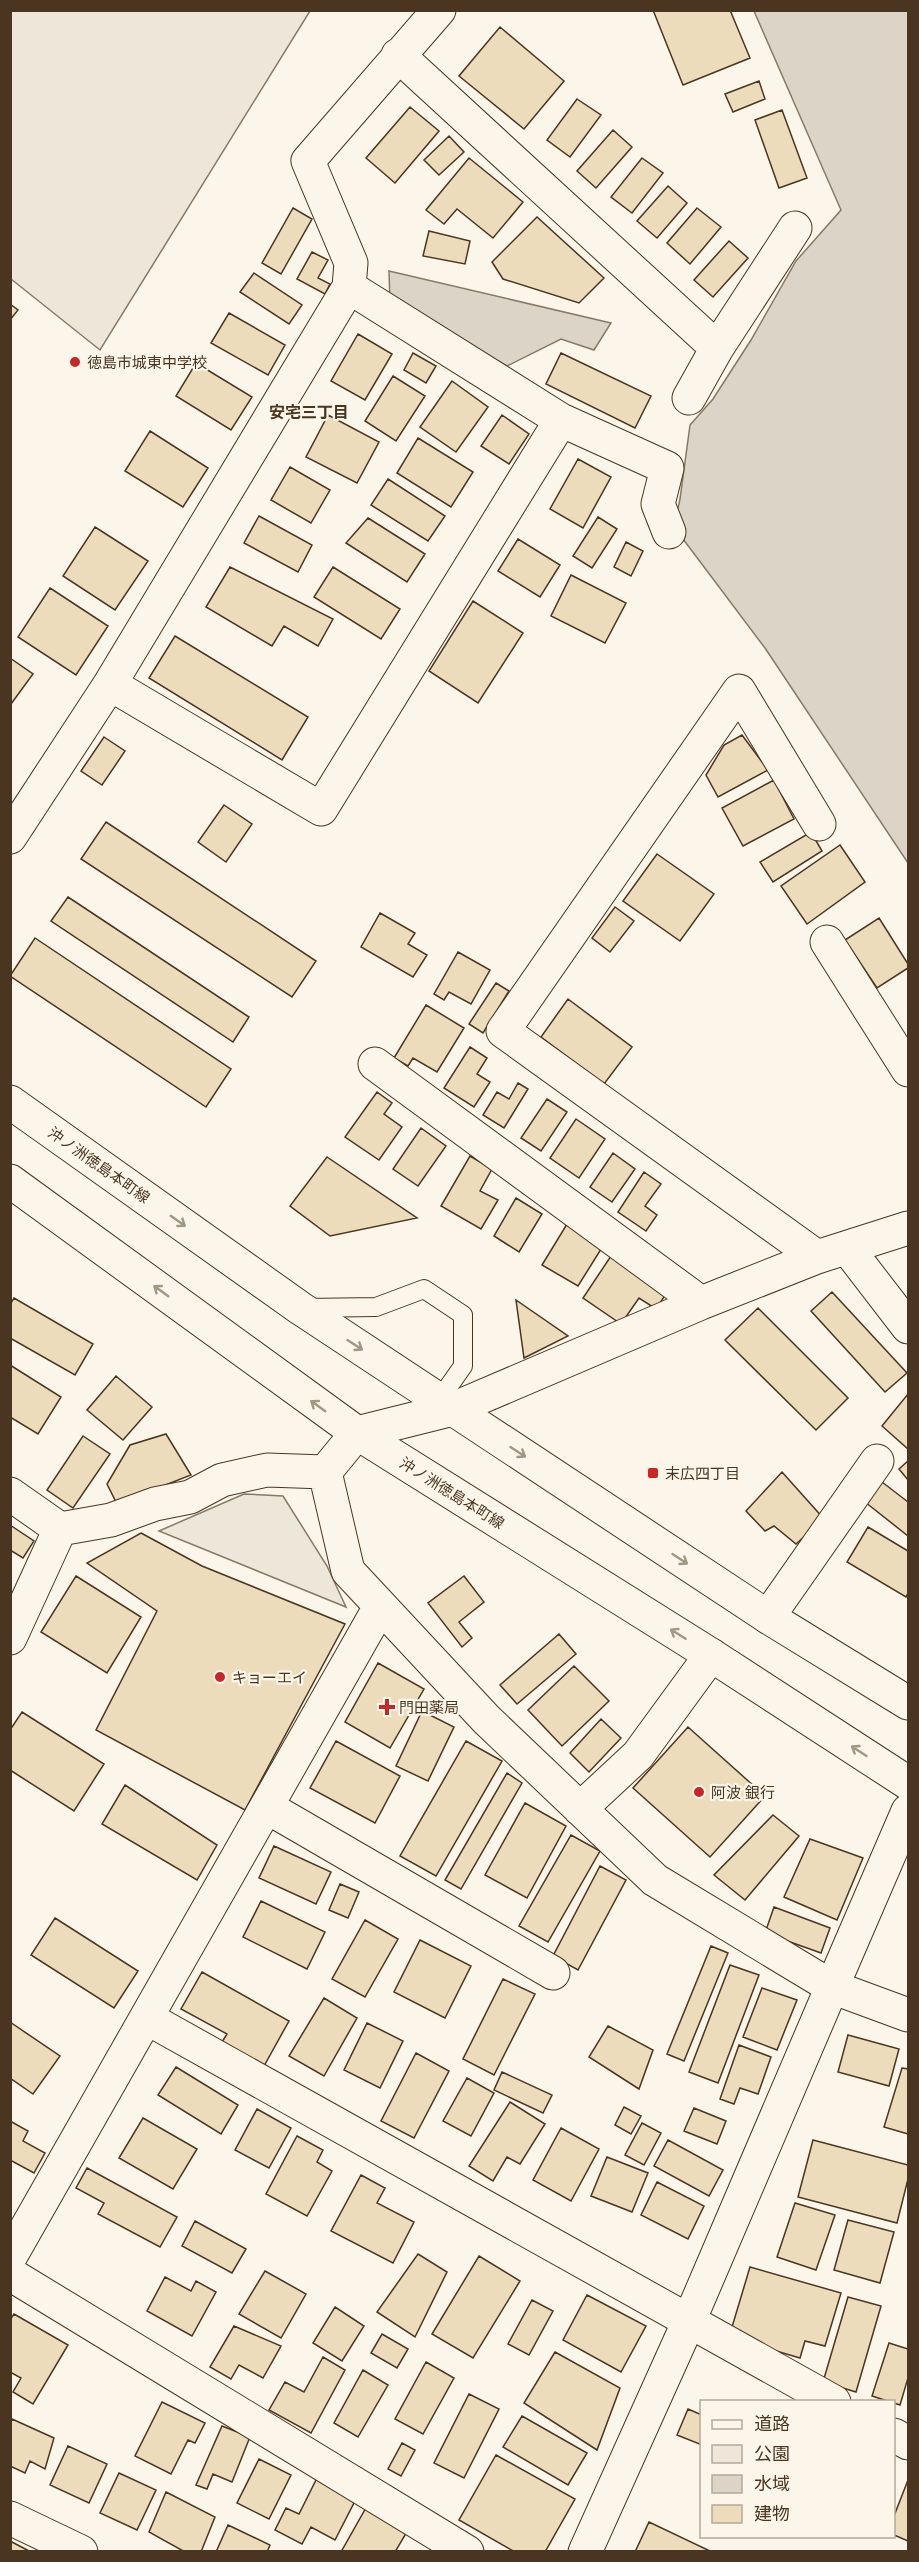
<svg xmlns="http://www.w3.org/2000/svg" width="919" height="2562" font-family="Quicksand,'Noto Sans JP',sans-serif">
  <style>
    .green { fill: #ede6d9; stroke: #887966; stroke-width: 1.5 }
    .parking { fill: #ede7d9; stroke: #887966; stroke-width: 1.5 }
    .water { fill: #dcd4c6; stroke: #887966; stroke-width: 1.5 }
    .building { fill: #ecdcbc; stroke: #4a3520; stroke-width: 1.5 }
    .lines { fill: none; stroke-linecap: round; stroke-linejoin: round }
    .lane-casing { stroke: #4a3520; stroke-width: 20 }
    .street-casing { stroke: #4a3520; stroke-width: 35 }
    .secondary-casing { stroke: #4a3520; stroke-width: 35 }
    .primary-casing { stroke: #4a3520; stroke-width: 35 }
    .lane { stroke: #fbf6e9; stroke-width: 18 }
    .street { stroke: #fbf6e9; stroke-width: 33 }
    .secondary { stroke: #fbf6e9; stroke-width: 33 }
    .primary { stroke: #fbf6e9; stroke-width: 33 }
    .oneway { stroke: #a29684 }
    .poi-dot { fill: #c62828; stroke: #fbf6e9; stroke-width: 2 }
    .labels { text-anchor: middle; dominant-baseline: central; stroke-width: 4.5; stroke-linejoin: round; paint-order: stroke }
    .poi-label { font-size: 15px; fill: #4a3520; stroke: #fbf6e9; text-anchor: start }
    .street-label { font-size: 15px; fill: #4a3520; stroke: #fbf6e9 }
    .neighbourhood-label { font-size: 16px; font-weight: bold; fill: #4a3520; stroke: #fbf6e9 }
  </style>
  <rect width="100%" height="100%" fill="#fbf6e9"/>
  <path class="green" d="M10 11H310L100 350 11 279Z"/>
  <path class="parking" d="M244 1494 283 1496 327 1566 346 1607 159 1531Z"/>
  <path class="water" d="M754 11H908V863L765 648 674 527 680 499 690 425 713 399 751 340 796 261 841 210Z
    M389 271 611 323 594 350 561 339 507 366 390 304Z"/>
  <path class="building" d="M653 10H730L750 58 683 85Z
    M500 27 564 81 524 129 459 76Z
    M759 81 765 99 733 112 725 94Z
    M577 99 601 115 570 157 547 140Z
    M410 107 439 131 395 183 366 158Z
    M782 110 807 178 779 188 755 120Z
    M613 130 632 147 596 188 577 171Z
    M449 136 464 152 439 175 424 160Z
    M469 158 523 202 493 238 457 209 444 224 426 210Z
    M642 158 663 173 632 213 611 197Z
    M668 186 687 203 657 238 637 221Z
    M293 208 312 219 281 274 262 263Z
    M697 208 721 227 690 264 667 243Z
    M537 217 604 278 579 303 503 279 492 262Z
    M429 231 470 241 465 264 423 256Z
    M729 241 748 258 713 297 694 280Z
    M312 252 328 260 318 278 330 284 325 294 297 279Z
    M254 273 302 305 289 324 240 292Z
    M10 304 18 310 10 320Z
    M229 313 285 345 268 375 211 343Z
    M358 334 392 354 365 400 331 381Z
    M413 353 436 366 426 383 404 370Z
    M561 353 651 396 635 428 546 384Z
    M196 363 252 397 231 430 176 396Z
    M393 376 425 396 396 441 365 421Z
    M452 381 488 407 456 452 420 427Z
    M328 415 379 442 357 483 306 457Z
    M502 415 529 434 509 464 481 446Z
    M150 431 208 468 183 507 125 471Z
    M418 438 473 472 451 507 397 473Z
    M578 459 611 477 583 528 550 509Z
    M290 467 330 490 311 523 271 500Z
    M388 479 445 516 428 541 371 505Z
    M259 516 312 545 298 572 244 543Z
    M598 517 617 529 592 568 573 556Z
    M368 518 425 554 407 582 346 543Z
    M95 527 148 561 115 610 63 576Z
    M518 539 560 565 540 597 498 571Z
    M626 542 643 551 631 576 614 567Z
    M230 567 333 619 318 646 284 626 272 646 206 607Z
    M333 567 400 609 381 639 314 597Z
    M571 575 626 603 605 643 551 616Z
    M50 588 108 626 76 675 18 637Z
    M473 601 523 633 478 703 429 671Z
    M175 636 308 717 282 760 149 678Z
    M10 658 33 674 11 704 10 703Z
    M742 735 768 770 718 797 706 775 724 745Z
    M104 737 125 751 102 785 81 771Z
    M774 780 794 819 743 846 722 808Z
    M224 805 252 824 226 862 198 842Z
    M106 822 316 961 292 997 81 859Z
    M811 832 822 851 773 882 760 862Z
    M840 845 865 882 807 924 781 886Z
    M657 854 714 894 680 941 623 901Z
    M68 897 249 1017 233 1042 51 921Z
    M615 907 634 921 610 952 592 938Z
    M380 913 415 933 408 944 427 955 413 977 361 947Z
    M879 918 908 964V968L877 988 845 940Z
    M35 938 231 1069 206 1107 10 976Z
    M458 952 490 970 471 1004 449 992 444 1000 434 994Z
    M496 983 509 991 483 1033 469 1024Z
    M568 999 632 1047 604 1084 541 1037Z
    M426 1005 464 1028 437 1072 413 1058 408 1066 394 1058Z
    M470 1047 487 1058 477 1074 490 1082 474 1107 444 1088Z
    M518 1083 528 1089 504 1128 483 1115 497 1092 509 1099Z
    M377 1092 392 1103 384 1114 402 1127 379 1160 345 1137Z
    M547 1099 567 1112 541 1151 521 1138Z
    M576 1119 605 1139 579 1178 550 1158Z
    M421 1128 446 1146 418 1186 393 1169Z
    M613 1153 635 1169 612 1202 590 1187Z
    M470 1156 492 1169 480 1191 498 1200 481 1229 441 1206Z
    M327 1157 417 1218 330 1236 290 1206Z
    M644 1172 661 1184 645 1206 657 1215 646 1231 618 1212Z
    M516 1198 542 1214 519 1252 494 1236Z
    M567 1224 603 1246 578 1286 542 1265Z
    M613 1253 668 1291 656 1309 639 1298 621 1324 583 1298Z
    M832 1292 907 1373 885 1392 811 1311Z
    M14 1298 93 1344 75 1375 10 1338V1305Z
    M516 1300 568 1336 524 1358Z
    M758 1308 848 1398 816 1430 725 1340Z
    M10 1365 61 1397 38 1434 10 1417Z
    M116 1376 152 1407 123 1440 87 1410Z
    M908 1394V1449L882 1426Z
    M166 1434 191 1475 117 1504 107 1484 130 1445Z
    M83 1436 110 1454 73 1508 47 1490Z
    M908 1461V1480L899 1469Z
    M782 1472 824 1519 796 1544 774 1526 765 1531 746 1511Z
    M882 1482 908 1502V1536L865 1502Z
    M10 1525 34 1541 23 1558 10 1550Z
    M868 1527 908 1551V1593L906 1597 847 1562Z
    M141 1533 202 1566 345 1624 245 1810 96 1730 157 1611 87 1563Z
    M76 1576 141 1617 107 1673 41 1632Z
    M464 1576 484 1602 459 1622 472 1638 462 1647 428 1603Z
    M559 1634 576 1654 517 1704 500 1685Z
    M378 1663 424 1689 390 1748 345 1722Z
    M574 1666 609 1701 562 1746 528 1710Z
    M422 1711 454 1727 428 1781 396 1766Z
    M22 1712 104 1764 74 1811 10 1770V1730Z
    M601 1719 621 1738 589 1772 570 1753Z
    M688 1727 765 1796 710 1857 633 1788Z
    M336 1741 400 1776 375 1823 310 1788Z
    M466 1741 502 1761 436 1876 400 1856Z
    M507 1773 522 1783 461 1889 445 1880Z
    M125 1785 217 1845 197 1880 102 1824Z
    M525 1803 566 1826 527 1898 485 1875Z
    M773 1815 799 1836 745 1900 714 1875Z
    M571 1835 600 1851 548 1942 519 1926Z
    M810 1839 863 1858 837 1920 784 1897Z
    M274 1846 331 1872 316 1904 259 1878Z
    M600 1866 626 1880 578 1970 553 1956Z
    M340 1884 359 1892 348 1918 329 1910Z
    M261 1901 325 1932 307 1969 243 1937Z
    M774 1907 830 1928 821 1953 765 1933Z
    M55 1918 138 1971 114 2008 31 1955Z
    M365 1920 398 1939 365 1997 332 1979Z
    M420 1940 471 1966 445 2018 394 1992Z
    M711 1946 728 1953 684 2061 667 2054Z
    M730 1965 759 1975 718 2083 689 2072Z
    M202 1972 289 2021 264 2066 222 2042 227 2034 181 2009Z
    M503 1979 535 1994 494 2075 463 2059Z
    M762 1988 797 2000 777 2050 743 2037Z
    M324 1998 357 2018 324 2076 289 2056Z
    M10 2022 60 2056 33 2094 10 2078Z
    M367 2023 403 2041 380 2088 344 2070Z
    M608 2026 653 2050 639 2089 589 2057Z
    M848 2035 899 2049 889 2086 838 2072Z
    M739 2045 771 2057 758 2094 740 2088 734 2104 720 2099Z
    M416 2053 449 2071 414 2138 381 2121Z
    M176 2067 238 2105 221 2134 158 2095Z
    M902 2068 908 2069V2134L884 2127Z
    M502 2072 552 2095 543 2113 494 2090Z
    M467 2078 494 2093 471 2136 443 2121Z
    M510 2102 545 2124 520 2164 507 2157 493 2181 469 2166Z
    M624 2107 641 2116 631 2134 615 2125Z
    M694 2108 726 2121 717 2144 684 2131Z
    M257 2109 291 2128 269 2168 235 2150Z
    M143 2118 197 2149 173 2189 119 2158Z
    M10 2121 28 2131 23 2141 45 2153 34 2173 10 2160Z
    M642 2123 661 2133 644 2165 625 2155Z
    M561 2128 599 2149 571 2201 533 2180Z
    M297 2136 323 2150 317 2162 332 2171 307 2216 266 2194Z
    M668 2140 723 2170 709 2196 654 2166Z
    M813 2140 908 2165V2179L897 2223 798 2197Z
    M607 2157 648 2173 632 2212 591 2196Z
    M87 2168 177 2217 160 2247 98 2214 104 2203 76 2188Z
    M361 2175 385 2188 377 2203 414 2222 393 2263 331 2231Z
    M657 2182 704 2206 688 2239 641 2215Z
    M795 2203 835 2215 816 2270 777 2257Z
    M848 2220 894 2232 880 2283 834 2270Z
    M195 2221 246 2249 232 2273 182 2246Z
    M418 2254 447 2272 415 2337 377 2312Z
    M479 2256 520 2281 473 2358 432 2334Z
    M750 2267 841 2293 825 2346 805 2341 800 2358 729 2337Z
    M265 2271 306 2294 281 2338 239 2314Z
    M165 2277 191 2291 196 2281 216 2292 192 2336 147 2311Z
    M587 2295 646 2326 621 2372 563 2340Z
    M848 2297 881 2306 856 2392 823 2382Z
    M532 2300 553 2311 529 2355 508 2344Z
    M335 2307 364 2326 342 2361 313 2343Z
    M14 2314 68 2345 33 2404 13 2392 21 2378 10 2372V2320Z
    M234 2326 281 2346 263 2378 239 2365 231 2379 210 2367Z
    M382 2334 408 2349 397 2368 371 2353Z
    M889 2343 908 2349V2378L900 2405 872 2396Z
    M555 2352 620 2388 597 2450 524 2403Z
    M323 2357 345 2370 311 2433 269 2410 285 2382 304 2392Z
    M426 2362 454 2378 423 2434 395 2419Z
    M363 2370 388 2385 358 2437 334 2423Z
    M469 2394 499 2409 464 2478 434 2463Z
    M162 2402 205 2423 195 2443 188 2440 171 2474 135 2456Z
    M688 2409 702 2415V2445L677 2435Z
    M522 2416 587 2453 568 2485 503 2447Z
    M12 2419 54 2438 45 2469 30 2461 25 2473 10 2466V2422Z
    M222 2426 250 2437 232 2482 213 2474 207 2489 196 2485Z
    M402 2443 415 2450 401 2476 388 2469Z
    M68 2446 107 2464 89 2503 50 2485Z
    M496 2455 575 2499 545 2552H515L459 2520Z
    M259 2459 291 2475 269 2519 237 2503Z
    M119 2473 156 2490 137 2530 100 2513Z
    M318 2476 357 2497 335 2540 311 2527 302 2544 275 2530 286 2508 299 2514Z
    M908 2480V2541L894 2535V2516Z
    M166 2492 215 2517 201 2552H185L149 2532Z
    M367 2506 408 2530 395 2552H341Z
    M649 2522 712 2552H635Z
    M228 2525 270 2545 267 2552H216Z
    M10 2541 31 2552H10Z"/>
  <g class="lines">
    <defs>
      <path id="lane" d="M305 1308 376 1307 424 1289 463 1315V1366L439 1400"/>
      <path id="street" d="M398 55 717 348 689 398
        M349 287 561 420 667 468 658 504 669 532
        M717 348 795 228
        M110 684 321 809 561 420
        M10 837 110 684 349 287 351 263 308 161 439 10
        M827 942 908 1070
        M375 1064 701 1303
        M908 1228 817 1257 701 1303 453 1409 357 1433 325 1472 348 1571 486 1719 655 1880 832 1987 908 2015
        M848 1249 908 1327
        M817 1257 503 1031 739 691 819 824
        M10 1494 60 1529 111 1520 155 1504 190 1497 222 1480 267 1470 325 1472
        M768 1617 877 1461
        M10 1638 60 1529
        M267 1807 553 1973
        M580 1809 638 1755 711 1655
        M832 1987 908 1811
        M147 2018 834 2402
        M10 2257 380 1607
        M10 2274 467 2552
        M894 2435 908 2443
        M10 2518 81 2552"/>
      <path id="secondary" d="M585 2552 689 2321 832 1987"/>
      <path id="primary" d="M10 1102 300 1308 768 1617 908 1703
        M10 1181 357 1433 711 1655 908 1783"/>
    </defs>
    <use href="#lane" class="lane-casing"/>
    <use href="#street" class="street-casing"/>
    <use href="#secondary" class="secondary-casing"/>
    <use href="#primary" class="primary-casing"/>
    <use href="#lane" class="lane"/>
    <use href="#street" class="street"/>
    <use href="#secondary" class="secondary"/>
    <use href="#primary" class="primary"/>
  </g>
  <defs><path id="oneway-shaft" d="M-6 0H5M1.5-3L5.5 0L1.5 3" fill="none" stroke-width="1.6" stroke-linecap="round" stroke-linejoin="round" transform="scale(1.5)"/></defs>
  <g class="oneway">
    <use href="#oneway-shaft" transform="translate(178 1221) rotate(35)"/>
    <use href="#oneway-shaft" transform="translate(161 1291) rotate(-144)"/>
    <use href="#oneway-shaft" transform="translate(355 1345) rotate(33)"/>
    <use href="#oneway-shaft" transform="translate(318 1406) rotate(-144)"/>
    <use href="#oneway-shaft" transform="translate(518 1452) rotate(33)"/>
    <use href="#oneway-shaft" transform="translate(680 1559) rotate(33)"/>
    <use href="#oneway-shaft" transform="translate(678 1634) rotate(-148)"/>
    <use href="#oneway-shaft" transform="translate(859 1751) rotate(-147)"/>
  </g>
  <g class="poi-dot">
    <circle cx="75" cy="362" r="6"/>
    <rect x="647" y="1467" width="12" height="12" rx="3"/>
    <circle cx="220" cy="1677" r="6"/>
    <path d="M384 1698h6v6h6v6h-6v6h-6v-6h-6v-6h6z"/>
    <circle cx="699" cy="1792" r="6"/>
  </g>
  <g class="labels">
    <g class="poi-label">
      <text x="87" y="362">徳島市城東中学校</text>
      <text x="665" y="1473">末広四丁目</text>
      <text x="232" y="1677">キョーエイ</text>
      <text x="399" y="1707">門田薬局</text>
      <text x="711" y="1792">阿波 銀行</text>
    </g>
    <g class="street-label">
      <text transform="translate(99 1165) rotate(35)">沖ノ洲徳島本町線</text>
      <text transform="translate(452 1493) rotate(32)">沖ノ洲徳島本町線</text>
    </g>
    <g class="neighbourhood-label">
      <text x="309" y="412">安宅三丁目</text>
    </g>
  </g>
  <rect width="919" height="2562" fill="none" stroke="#4a3520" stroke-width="24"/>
  <rect x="700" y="2400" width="195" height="138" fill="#fbf6e9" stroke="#b4a999" stroke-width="1.5"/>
  <rect x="712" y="2420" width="30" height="9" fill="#fbf6e9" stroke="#b4a999" stroke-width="1.5"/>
  <text x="754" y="2430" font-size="18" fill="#4a3520">道路</text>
  <rect x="712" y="2445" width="30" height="18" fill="#ede6d9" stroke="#b4a999" stroke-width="1.5"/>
  <text x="754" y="2460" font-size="18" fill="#4a3520">公園</text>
  <rect x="712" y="2475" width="30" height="18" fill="#dcd4c6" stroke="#b4a999" stroke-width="1.5"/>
  <text x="754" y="2490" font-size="18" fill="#4a3520">水域</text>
  <rect x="712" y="2505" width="30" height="18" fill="#ecdcbc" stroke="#b4a999" stroke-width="1.5"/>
  <text x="754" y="2520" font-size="18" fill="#4a3520">建物</text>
</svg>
